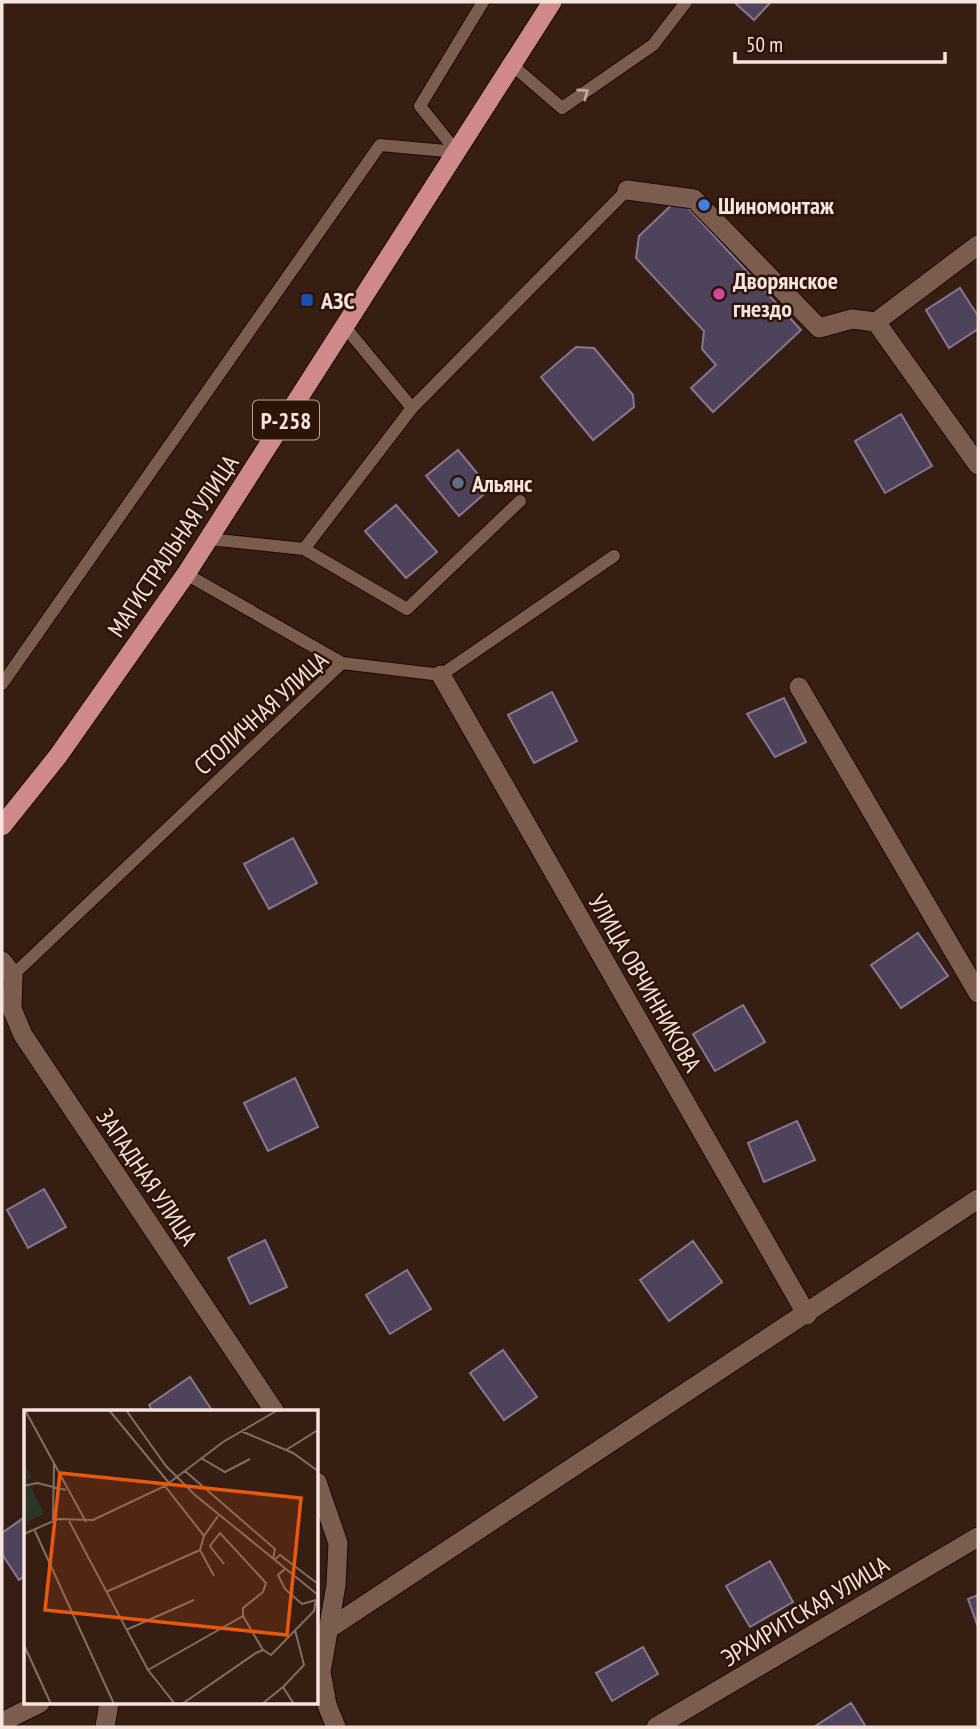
<svg xmlns="http://www.w3.org/2000/svg" width="980" height="1729" font-family="'PT Sans Narrow',sans-serif">
  <style>
    .building { fill: #4f425b; stroke: #867793; stroke-width: 2 }
    .lines { fill: none; stroke-linecap: round; stroke-linejoin: round }
    .service-casing { stroke: #1d0701; stroke-width: 14 }
    .minor-casing { stroke: #1d0701; stroke-width: 21 }
    .trunk-casing { stroke: #1d0701; stroke-width: 21 }
    .service { stroke: #7b5d50; stroke-width: 12 }
    .minor { stroke: #7b5d50; stroke-width: 19 }
    .trunk { stroke: #cf898a; stroke-width: 19 }
    .oneway { stroke: #bfa79e }
    .shop-dot { fill: #3f7fe0; stroke: #2d1409; stroke-width: 2.5 }
    .hotel-dot { fill: #d1479c; stroke: #2d1409; stroke-width: 2.5 }
    .transit-dot { fill: #1a4fb4; stroke: #2d1409; stroke-width: 2.5 }
    .service-dot { fill: #5c6f8a; stroke: #2d1409; stroke-width: 2.5 }
    .labels { text-anchor: middle; dominant-baseline: central; stroke-width: 5; stroke-linejoin: round; paint-order: stroke }
    .shield { fill: #2d1409; stroke: #baa69d; stroke-width: 2 }
    .shield-label { font-size: 23px; font-weight: bold; fill: #f6e4dd }
    .poi-label { font-size: 24px; font-weight: bold; fill: #f6e4dd; stroke: #2d1409; text-anchor: start }
    .street-label { font-size: 24px; fill: #f6e4dd; stroke: #2d1409 }
    .inset-road { fill: none; stroke: #836d64; stroke-width: 2 }
    .view { fill: #e8590c; fill-opacity: 0.15; stroke: #e8590c; stroke-width: 3.5 }
    .inset-edge { fill: none; stroke: #f6e4dd; stroke-width: 3.5 }
  </style>
  <rect width="100%" height="100%" fill="#371e13"/>
  <path class="building" d="M734 2H771L754 20Z
    M679 198 801 330 713 412 691 388 716 365 702 349 704 331 636 258 639 236Z
    M960 288 978 316V329L949 348 926 310Z
    M576 347 594 348 633 395 634 407 593 440 541 377Z
    M901 414 932 466 885 493 855 441Z
    M458 450 490 489 459 516 426 476Z
    M396 505 437 552 406 578 365 531Z
    M552 692 577 741 534 763 508 715Z
    M784 698 806 742 775 757 747 714Z
    M293 838 317 883 269 909 244 864Z
    M918 933 948 976 901 1008 871 965Z
    M743 1005 765 1042 715 1071 693 1034Z
    M295 1078 318 1127 268 1151 244 1103Z
    M797 1121 815 1160 764 1182 748 1143Z
    M44 1189 66 1227 28 1248 7 1210Z
    M265 1240 287 1287 250 1304 228 1258Z
    M693 1241 722 1282 669 1321 640 1280Z
    M407 1270 431 1309 390 1334 366 1295Z
    M503 1350 537 1397 504 1420 470 1373Z
    M190 1377 213 1412H153L149 1405Z
    M26 1516V1575L19 1580 2 1554V1533Z
    M770 1561 793 1602 750 1627 726 1586Z
    M978 1595V1627L968 1599Z
    M643 1647 658 1674 612 1701 596 1673Z
    M851 1703 866 1727H814Z"/>
  <g class="lines">
    <defs>
      <path id="service" d="M512 65 562 108 653 45 686 2
        M457 152 420 106 483 2
        M345 327 412 408
        M520 501 407 609 304 549 412 408 627 190
        M209 539 304 549
        M186 574 342 663
        M2 684 380 145 457 152
        M13 975 342 663 441 675 614 556"/>
      <path id="minor" d="M627 190 694 199 819 328 852 319 876 322 978 465
        M876 322 978 245
        M441 675 807 1315
        M799 687 978 993
        M2 961 13 975 12 1009 23 1035 275 1412
        M317 1482 338 1543 336 1585 321 1672 327 1705 336 1727
        M327 1630 978 1199
        M2 1722 40 1703
        M105 1727 109 1703
        M656 1727 978 1537"/>
      <path id="trunk" d="M2 826 58 756 186 574 552 2"/>
    </defs>
    <use href="#service" class="service-casing"/>
    <use href="#minor" class="minor-casing"/>
    <use href="#trunk" class="trunk-casing"/>
    <use href="#service" class="service"/>
    <use href="#minor" class="minor"/>
    <use href="#trunk" class="trunk"/>
  </g>
  <defs><path id="oneway-chevron" d="M-2-3.5L2.5 0L-2 3.5" fill="none" stroke-width="1.6" stroke-linecap="round" stroke-linejoin="round" transform="scale(1.75)"/></defs>
  <use class="oneway" href="#oneway-chevron" transform="translate(584 93) rotate(-35)"/>
  <circle class="shop-dot" cx="704" cy="205" r="7"/>
  <circle class="hotel-dot" cx="719" cy="294" r="7"/>
  <rect class="transit-dot" x="300" y="293" width="14" height="14" rx="3.5"/>
  <circle class="service-dot" cx="458" cy="483" r="7"/>
  <g class="labels">
    <rect class="shield" x="253" y="400.5" width="66" height="39" rx="5"/>
    <g class="shield-label">
      <text x="286" y="420">Р-258</text>
    </g>
    <g class="poi-label">
      <text x="718" y="205">Шиномонтаж</text>
      <text x="733" y="280">Дворянское<tspan x="733" dy="28">гнездо</tspan></text>
      <text x="321" y="300">АЗС</text>
      <text x="472" y="483">Альянс</text>
    </g>
    <g class="street-label">
      <text transform="translate(173 546) rotate(-56)">МАГИСТРАЛЬНАЯ УЛИЦА</text>
      <text transform="translate(261 713) rotate(-42)">СТОЛИЧНАЯ УЛИЦА</text>
      <text transform="translate(645 983) rotate(60)">УЛИЦА ОВЧИННИКОВА</text>
      <text transform="translate(147 1177) rotate(56)">ЗАПАДНАЯ УЛИЦА</text>
      <text transform="translate(805 1611) rotate(-31)">ЭРХИРИТСКАЯ УЛИЦА</text>
    </g>
  </g>
  <g transform="translate(24 1410)">
    <rect width="294" height="294" fill="#371e13"/>
    <path d="M0 51 7 67 3 69 20 104 0 113Z" fill="#2c3626"/>
    <path class="inset-road" d="M1 0 62 112M85 0 145 73M102 0 142 56 171 85 294 185M217 21 269 43 294 61M262 40 294 20M177 48 201 62 226 49M161 61 251 139 249 149M0 76 13 73 42 80M141 76 180 126 176 140 190 166M29 110 30 52M45 111 124 260 151 294M10 119 90 294M0 124 34 109 69 110 141 76 199 32 254 0M180 126 194 106M250 150 256 145 294 174M261 159 254 165 261 179 278 194 292 190M82 182 176 140M219 206 239 240M102 220 170 190M0 235 27 294M124 260 219 206V198L239 182 242 173 196 123 186 136 200 154M158 294 232 243 239 240 247 245 290 201 292 190M238 294 259 277M270 294 259 277 280 255 271 220"/>
    <path class="view" d="M36 63 277 88 263 225 21 200Z"/>
    <rect width="294" height="294" class="inset-edge"/>
  </g>
  <rect width="980" height="1729" fill="none" stroke="#f6e4dd" stroke-width="7"/>
  <path d="M735 52v10h210v-10" fill="none" stroke="#f6e4dd" stroke-width="3.5"/>
  <text x="746" y="52" font-size="21" fill="#f6e4dd" stroke="#2d1409" stroke-width="5" paint-order="stroke">50 m</text>
</svg>
